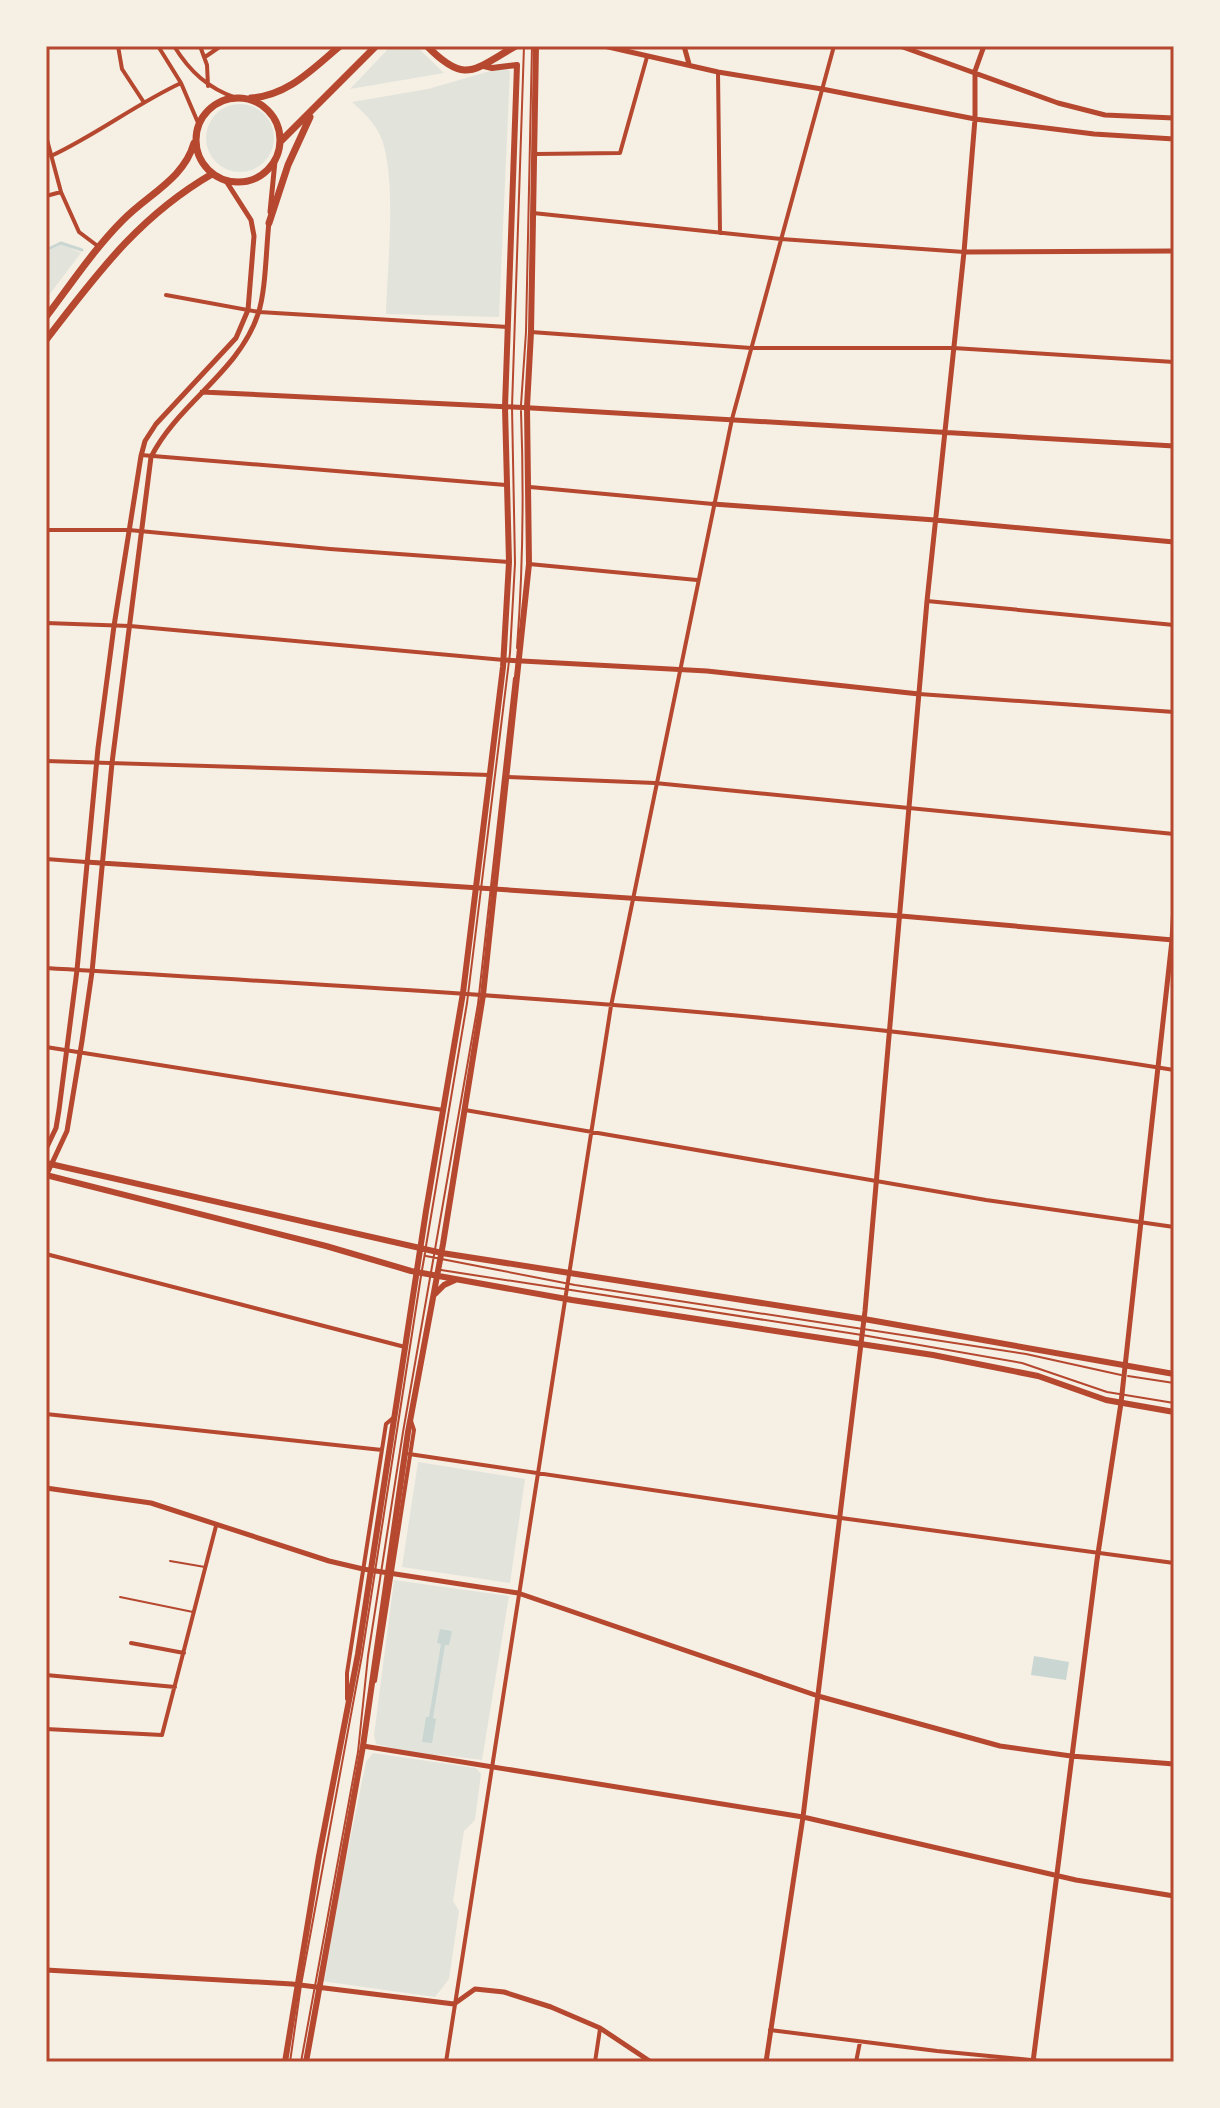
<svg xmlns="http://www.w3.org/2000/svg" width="1220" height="2108" font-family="'Fira Sans Condensed',sans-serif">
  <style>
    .green { fill: #e2e4dc }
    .water { fill: #c9d6d2 }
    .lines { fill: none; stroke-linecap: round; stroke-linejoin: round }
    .stream { stroke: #c9d6d2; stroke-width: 3 }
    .service { stroke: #b5482f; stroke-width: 2 }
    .minor { stroke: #b5482f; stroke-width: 4 }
    .tertiary { stroke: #b5482f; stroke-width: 5 }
    .primary { stroke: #b5482f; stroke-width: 6 }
    .trunk { stroke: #b5482f; stroke-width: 7 }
    .neatline { fill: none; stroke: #b5482f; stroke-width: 3 }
  </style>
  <rect width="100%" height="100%" fill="#f6efe4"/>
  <path class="green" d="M391 46H416L444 73 350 89Z
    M504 67 510 71 499 317 386 314C387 268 398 175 380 135 374 122 362 111 352 102L428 89Z
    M206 138a34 34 0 1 1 68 0a34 34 0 1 1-68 0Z
    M62 244 81 253 46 299V252Z
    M418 1462 525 1479 510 1583 402 1567Z
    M394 1580 509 1596 482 1760 441 1755 425 1756 376 1744 374 1735Z
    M373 1753 476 1768 481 1774 475 1820 464 1831 453 1901 459 1911 449 1979 435 1997 321 1981 366 1762Z"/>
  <path class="water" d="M440 1629 452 1631 449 1645H445L433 1718 436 1719 432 1743 422 1742 426 1717H429L441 1644 437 1643Z
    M1034 1656 1069 1662 1066 1680 1031 1675Z"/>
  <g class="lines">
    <path class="stream" d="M46 250 61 243 82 250"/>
    <path class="service" d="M521 405 526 332 532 46
      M517 648C523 569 524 491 521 411
      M426 1246 467 1003 510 653 515 563 512 407 524 46
      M426 1256 575 1285 1026 1354 1121 1375
      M422 1270 425 1253
      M441 1270 862 1335 1022 1363 1107 1392 1174 1403
      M1128 1376 1174 1383
      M170 1561 205 1567
      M120 1597 193 1612
      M290 2062 301 1985 362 1655 421 1276
      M301 2062 358 1752 368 1656 403 1432 478 1004 514 678"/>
    <path class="minor" d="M118 46 122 69 143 101
      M158 46 181 83 199 125
      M174 46C190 72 208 88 236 98
      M200 46 207 65 208 86
      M205 57 221 46
      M718 72 720 233
      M46 136 61 192 79 232 99 247
      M535 154 620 153 647 57
      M51 156C96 135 136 104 181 83
      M46 196 61 192
      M533 213 781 239 964 252
      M166 295 259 312 508 327
      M531 332 751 348H953L1174 362
      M141 455 506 485
      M530 487 713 504
      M46 530H129L330 549 509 562
      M529 564 697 580
      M927 601 1174 625
      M46 623 130 626 504 660
      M919 694 1174 712
      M46 761 490 775
      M507 777 655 783 1174 834
      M46 859 86 862
      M46 968C422 991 801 1009 1174 1070
      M46 1047 443 1110
      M465 1110 986 1200 1174 1227
      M46 1254 405 1347
      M46 1414 382 1450
      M409 1454 841 1518 1174 1563
      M131 1643 184 1653
      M46 1675 175 1687
      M375 1681 414 1430 411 1421
      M347 1699V1673L386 1424 393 1418
      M46 1729 162 1735 216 1526
      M770 2030 937 2051 1051 2062
      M446 2062 611 1006 732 419 834 46
      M595 2062 600 2029
      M856 2062 860 2042"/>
    <path class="tertiary" d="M604 46 718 72 822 89 975 119 1094 134 1174 139
      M684 46 689 64
      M900 46 1058 103 1105 115 1174 118
      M270 212 275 161
      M964 252 1174 251
      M202 392 532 408 1174 446
      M713 504 935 520 1174 542
      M504 660 707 671 919 694
      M86 862 901 916 1173 940
      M46 1149 56 1128 59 1110 77 970 98 748 114 626 141 456 145 441 156 424 236 338 248 310 254 236 251 220 226 181
      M46 1176 67 1131 82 1041 92 972 112 763 151 457C178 403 239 372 258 314 266 291 266 248 269 222
      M46 1488 151 1503 329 1561 363 1569 518 1593 818 1696 1000 1746 1071 1756 1174 1764
      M363 1746 803 1817 1076 1880 1174 1896
      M46 1970 292 1984 454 2004 475 1989 504 1992 551 2007 600 2028 651 2062
      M766 2062 803 1817 865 1311 927 601 964 252 975 119V71L984 46
      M1033 2062 1097 1560 1121 1403 1172 940 1174 906"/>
    <path class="primary" d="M46 1163 442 1253 864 1319 1174 1374
      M46 1175 326 1246 411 1271 572 1300 933 1355 1038 1376 1106 1400 1174 1412
      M435 1294 444 1285 455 1280
      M285 2062 319 1856 358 1654 426 1211 463 993 503 667 509 562 505 407 517 65 492 68 484 66
      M306 2062 363 1746 408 1432 443 1244 483 995 529 564 527 407 531 332 536 46"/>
    <path class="trunk" d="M427 46C466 86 474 69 516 46
      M196 140a42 42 0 1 1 84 0a42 42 0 1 1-84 0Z
      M251 98C289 95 312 69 340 46
      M281 141 376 46
      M269 223 288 165 310 117
      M46 317C71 284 94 249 123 220 147 195 184 179 194 143
      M46 340C97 274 138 217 212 174"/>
  </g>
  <rect width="1220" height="2108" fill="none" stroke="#f6efe4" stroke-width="96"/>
  <rect x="48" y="48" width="1124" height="2012" class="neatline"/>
</svg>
